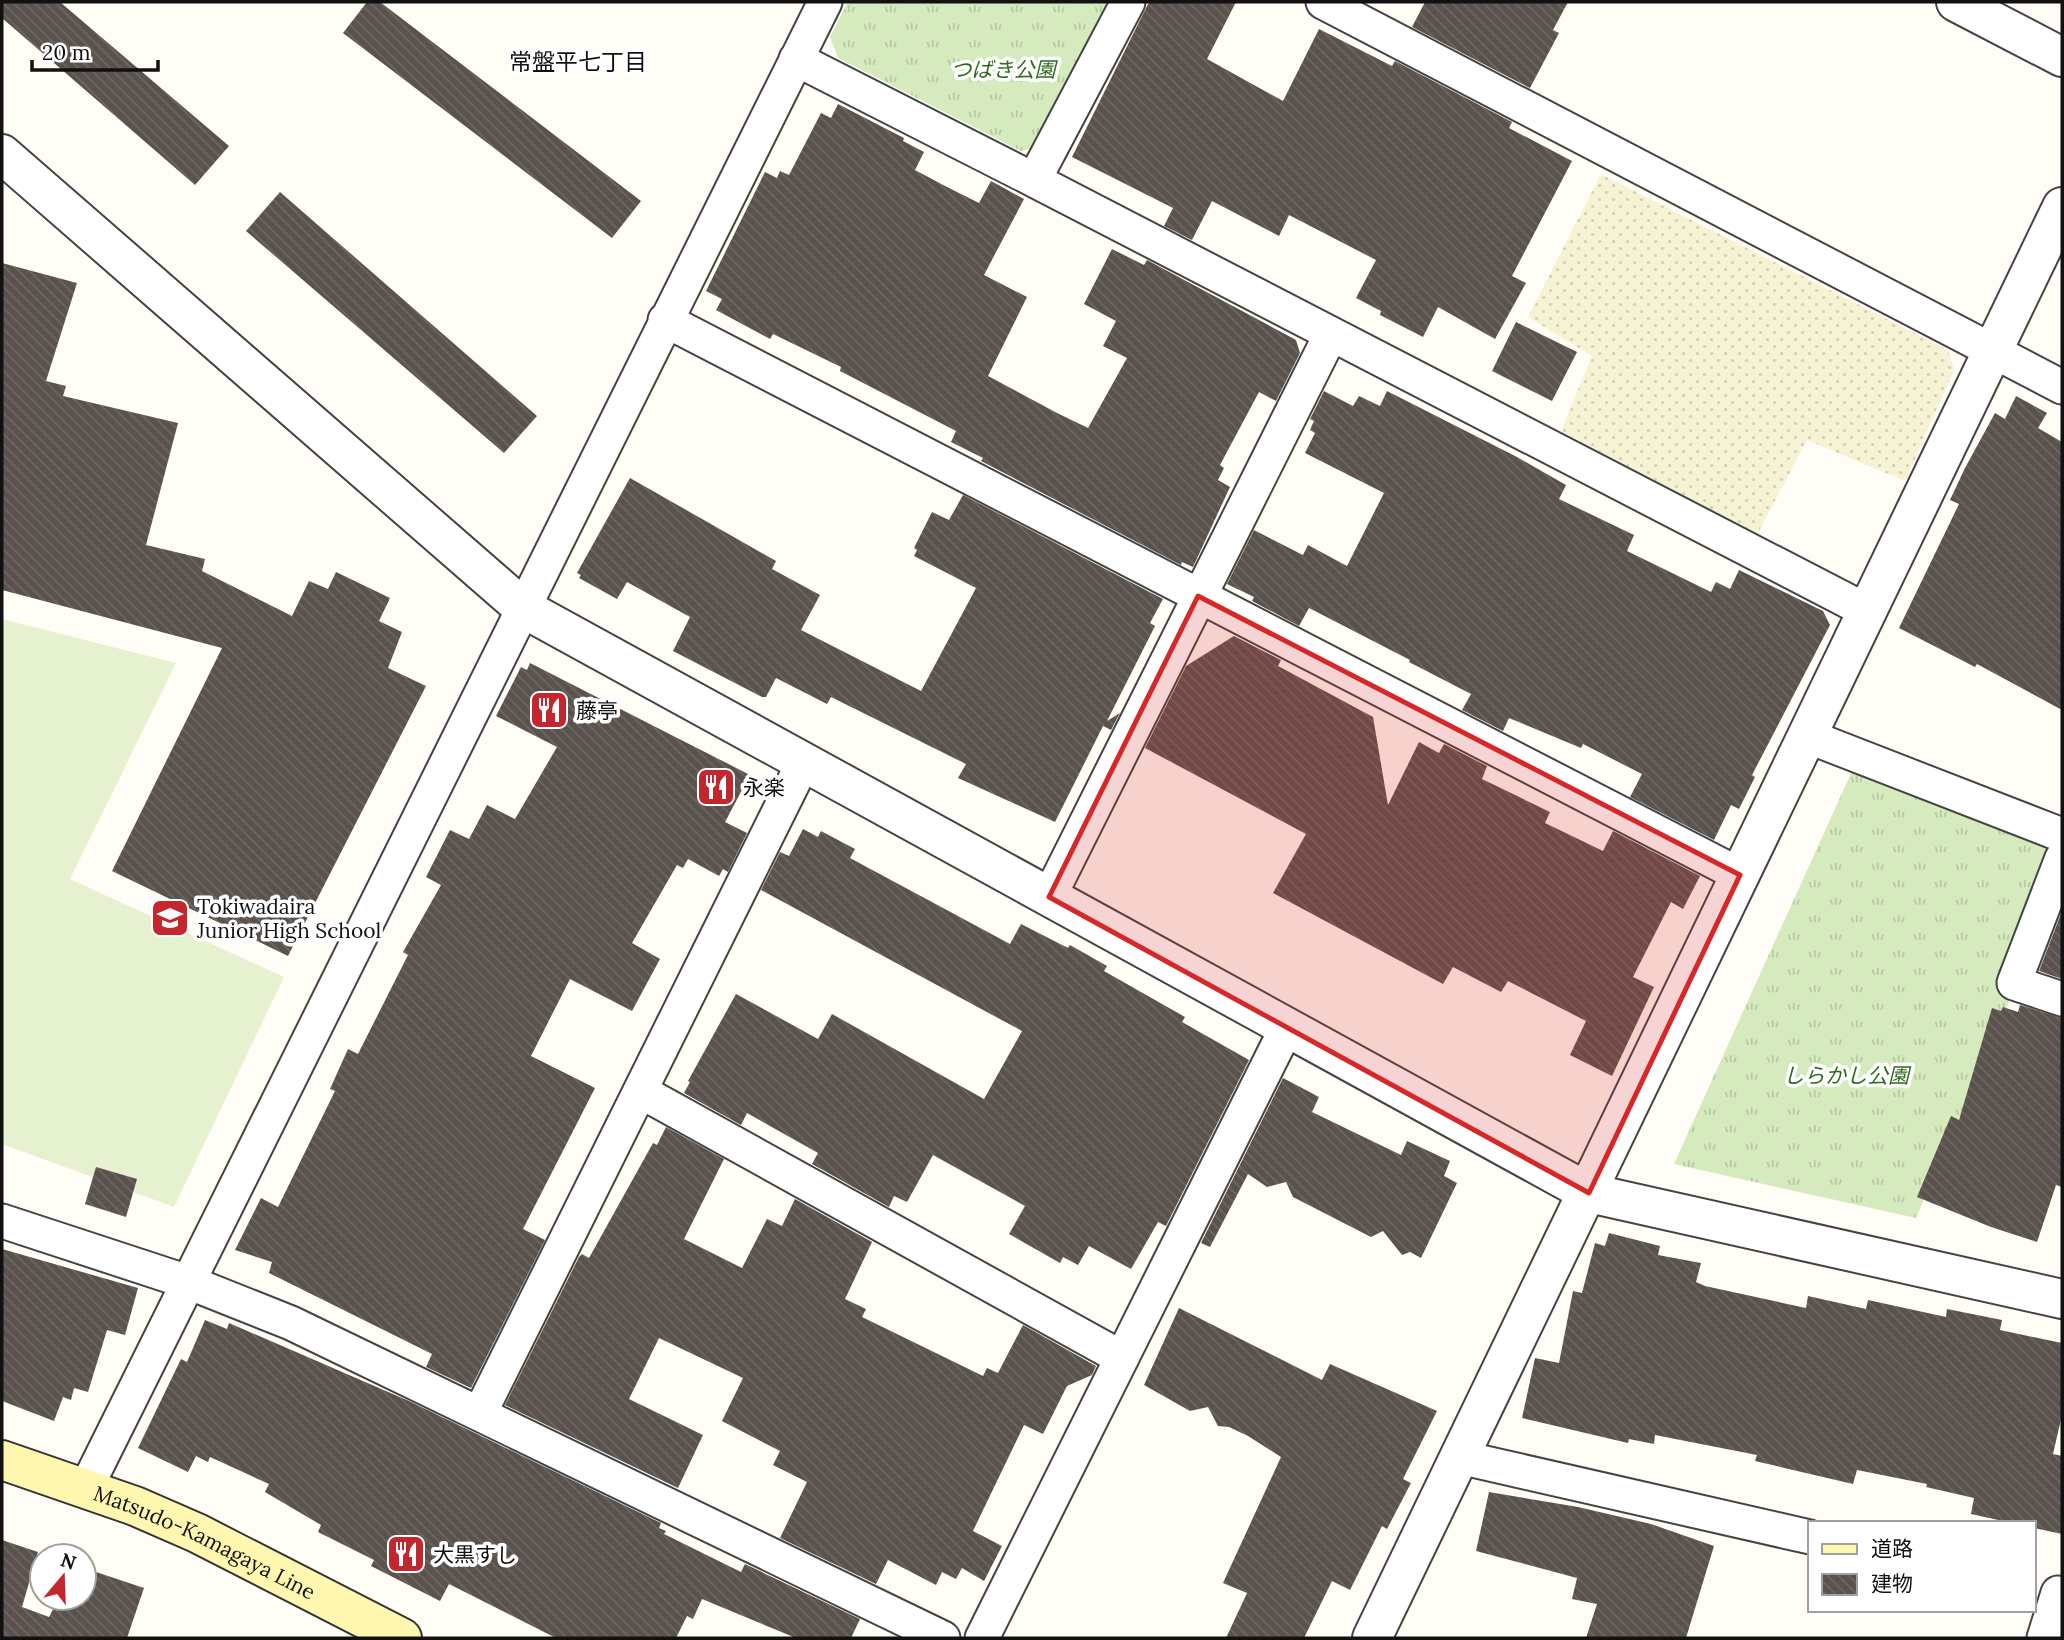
<svg xmlns="http://www.w3.org/2000/svg" width="2064" height="1640" font-family="Lora,'Noto Sans JP',serif">
  <style>
    .farmland { fill: url(#farmland-dots) }
    .grass { fill: url(#grass-tufts) }
    .pitch { fill: #e6f2cf }
    .building { fill: url(#building-back-hatch) }
    .lines { fill: none; stroke-linecap: round; stroke-linejoin: round }
    .minor-casing { stroke: #444; stroke-width: 37 }
    .tertiary-casing { stroke: #444; stroke-width: 42 }
    .secondary-casing { stroke: #333; stroke-width: 42 }
    .minor { stroke: #fff; stroke-width: 33 }
    .tertiary { stroke: #fff; stroke-width: 38 }
    .secondary { stroke: #fff6b0; stroke-width: 38 }
    .marked { fill: #d62828; fill-opacity: 0.2; stroke: #d62828; stroke-width: 5; stroke-linejoin: round }
    .labels { text-anchor: middle; dominant-baseline: central; stroke-width: 7; stroke-linejoin: round; paint-order: stroke }
    .park-label { font-size: 21px; font-style: italic; fill: #2f6b1f; stroke: #fff }
    .poi-label { font-size: 21px; fill: #111; stroke: #fff; text-anchor: start }
    .street-label { font-size: 21px; fill: #111; stroke: #fff }
    .neighbourhood-label { font-size: 23px; fill: #111; stroke: #fff }
  </style>
  <defs>
    <pattern id="farmland-dots" width="8" height="8" patternUnits="userSpaceOnUse" patternTransform="scale(1.75)"><rect width="8" height="8" fill="#f6f3d4"/><path d="M2 2h.1M6 6h.1" fill="none" stroke="#d2cfb5" stroke-width="1.8" stroke-linecap="round"/></pattern>
    <pattern id="grass-tufts" width="24" height="20" patternUnits="userSpaceOnUse" patternTransform="scale(1.75)"><rect width="24" height="20" fill="#d5ebbd"/><path d="M3 7l-1-3M5 7V3M7 7l1-3M15 17l-1-3M17 17v-4M19 17l1-3" fill="none" stroke="#b6c8a1"/></pattern>
    <pattern id="building-back-hatch" width="6" height="6" patternUnits="userSpaceOnUse" patternTransform="scale(1.75)"><rect width="6" height="6" fill="#5a524d"/><path d="M-1 5l2 2M0 0l6 6M5-1l2 2" fill="none" stroke="#6d6662"/></pattern>
  </defs>
  <rect width="100%" height="100%" fill="#fffdf5"/>
  <path class="farmland" d="M1601 174 1948 350 1954 370 1905 481 1807 440 1757 535 1561 431 1592 356 1528 317Z"/>
  <path class="grass" d="M848 2H1112L1037 147 1021 151 838 58 830 37Z
    M1853 769 2062 846V879L1916 1218 1674 1164Z"/>
  <path class="pitch" d="M2 619 176 663 70 879 284 977 174 1207 2 1144Z"/>
  <path class="building" d="M2 2H60L229 146 195 185 2 18Z
    M367 2H380L641 201 612 238 343 33Z
    M1149 2H1236L1207 59 1283 101 1319 29 1392 66 1395 61 1512 122 1509 128 1572 161 1512 276 1526 283 1495 339 1438 307 1423 337 1380 315 1381 311 1356 298 1376 260 1289 215 1279 236 1212 201 1192 240 1164 226 1173 208 1072 157Z
    M1425 2H1568L1553 30 1559 33 1530 88 1412 27Z
    M838 104 904 138 903 141 924 152 915 170 947 187 979 203 991 181 1024 199 984 275 1027 297 988 376 1057 413 1088 428 1127 358 1103 346 1116 321 1084 304 1112 249 1144 265 1147 260 1296 340 1300 353 1276 401 1259 392 1220 465 1224 468 1218 480 1230 487 1193 567 1182 562 1181 565 981 461 983 458 951 442 956 431 840 371 841 367 773 334 770 339 716 310 722 299 706 291 765 172 777 178 780 171 789 175 821 113 831 118Z
    M280 192 537 416 504 453 246 231Z
    M2 263 77 283 46 381 66 386 63 396 178 423 146 545 205 559 202 571 292 616 309 581 328 589 336 572 390 598 379 621 402 632 388 668 426 686 288 956 112 871 222 648 2 590Z
    M1516 322 1577 352 1552 401 1492 371Z
    M1324 391 1353 406 1359 396 1380 406 1387 391 1517 457 1566 485 1559 499 1634 535 1627 551 1711 592 1716 582 1730 589 1739 570 1823 611 1830 625 1752 775 1755 777 1739 809 1731 805 1714 840 1630 797 1642 774 1583 744 1581 748 1509 718 1503 731 1462 710 1471 694 1409 662 1410 660 1309 608 1299 626 1252 601 1254 597 1227 584 1254 530 1303 555 1308 545 1347 566 1384 493 1305 453 1315 433 1310 430 1314 421 1310 419Z
    M2016 396 2047 413 2038 428 2062 442V710L1977 664 1975 667 1899 628 1959 504 1950 500 1965 468 1995 413 2005 419Z
    M630 478 776 561 772 569 820 595 801 630 921 691 976 588 914 556 917 550 914 548 932 512 949 520 963 495 1163 599 1150 623 1155 626 1107 721 1120 713 1111 730 1103 726 1055 822 958 778 966 764 831 697 827 704 776 678 766 697H762L673 651 690 617 627 582 617 599 579 578 581 575 577 573Z
    M1234 636 1281 660 1278 666 1373 717 1388 805 1419 742 1439 753 1444 744 1487 766 1482 779 1550 812 1545 823 1603 851 1613 831 1700 876 1683 909 1671 902 1633 977 1654 987 1612 1076 1570 1055 1586 1021 1508 981 1501 992 1453 967 1443 984 1273 893 1306 834 1145 748 1186 666Z
    M530 663 750 775 725 822 747 833 728 872 723 869 719 876 688 859 683 868 677 865 632 943 660 959 632 1011 570 979 531 1056 595 1088 523 1229 545 1240 471 1388 426 1367 432 1354 269 1273 272 1262 235 1250 261 1198 278 1207 335 1091 330 1089 348 1049 358 1054 408 955 403 952 441 885 426 877 450 830 469 839 487 805 515 819 557 747 496 716 521 667 527 670Z
    M803 829 818 837 821 831 855 849 850 858 1010 944 1021 924 1068 948 1070 945 1107 966 1104 971 1185 1017 1182 1022 1249 1060 1166 1226 1158 1222 1131 1269 1089 1246 1078 1265 1063 1257 1060 1263 1009 1234 1025 1206 933 1155 907 1202 894 1196 889 1207 812 1164 818 1153 747 1113 741 1125 684 1093 690 1082 688 1081 736 994 818 1039 832 1014 984 1099 1022 1031 761 890 780 852 789 856Z
    M2062 911V979L2039 971Z
    M2020 1005 2062 1018V1187L2056 1185 2037 1242 1991 1227 1917 1197 1951 1116 1959 1120 1992 1008 2001 1011 2003 1007 2018 1012Z
    M1283 1078 1319 1097 1312 1112 1401 1155 1407 1141 1450 1161 1444 1176 1457 1183 1421 1258 1410 1252 1402 1255 1383 1231 1371 1237 1293 1197 1286 1182 1267 1187 1248 1174 1210 1247 1201 1243Z
    M666 1127 724 1159 684 1239 742 1268 767 1219 782 1226 795 1199 872 1242 845 1299 866 1309 862 1317 983 1376 987 1368 998 1373 1023 1325 1096 1366 1092 1375 1067 1386 1043 1434 1024 1425 973 1531 1002 1546 984 1581 962 1568 956 1579 942 1572 936 1585 888 1560 876 1584 780 1538 807 1482 773 1465 780 1451 722 1421 743 1378 659 1338 629 1399 703 1435 678 1488 505 1405 579 1257 582 1254 589 1258 653 1143 657 1145Z
    M96 1167 137 1179 126 1217 85 1204Z
    M1609 1233 1660 1246 1658 1255 1701 1263 1696 1282 1705 1286 1806 1308 1808 1296 1866 1309 1868 1300 1946 1317 1947 1309 2002 1320 2000 1330 2062 1343V1415L2053 1454 2062 1456V1534L2034 1528V1523H2012L1971 1514 1974 1498 1926 1487 1927 1484 1857 1470 1853 1484 1755 1461 1757 1455 1655 1435 1654 1444 1629 1439 1628 1443 1522 1418 1535 1358 1559 1363 1573 1291 1582 1293 1595 1243 1605 1246Z
    M2 1249 138 1288 125 1335 107 1330 88 1392 74 1388 71 1400 63 1397 54 1421 2 1401Z
    M1179 1308 1322 1380 1330 1364 1437 1411 1403 1479 1411 1483 1387 1529 1382 1526 1350 1590 1332 1581 1304 1638H1226L1247 1593 1223 1583 1281 1457 1248 1436 1229 1427 1218 1426 1208 1407 1190 1411 1144 1385Z
    M205 1320 227 1329 229 1323 409 1401 661 1523 659 1528 666 1531 664 1534 741 1572 745 1564 860 1619 851 1638H796L702 1599 693 1619 687 1616 676 1638H556L449 1584 440 1601 371 1566 374 1560 318 1532 321 1525 265 1492 269 1484 210 1457 208 1462 196 1456 188 1472 138 1448 181 1359 187 1362Z
    M1489 1492 1578 1507 1651 1524 1714 1546 1686 1638H1586L1597 1604 1572 1599 1577 1578 1476 1551Z
    M2 1540 38 1552 22 1607 49 1617 59 1598H84V1568L144 1588 127 1638H2Z"/>
  <g class="lines">
    <defs>
      <path id="minor" d="M1323 2 2062 387
        M796 59 1034 180 1128 2
        M1034 180 1867 611
        M665 320 1740 875
        M1807 736 2062 835
        M2062 858 2014 983 2062 999
        M1049 897 1331 334
        M640 1091 1122 1358
        M2 1221 188 1282 291 1323 943 1638
        M480 1413 804 761
        M1459 1457 1810 1537
        M86 1488 825 2
        M982 1638 1286 1029
        M2044 1638 2058 1593"/>
      <path id="tertiary" d="M1956 2 2062 57
        M2 154 523 608 1589 1193 2062 1299
        M1372 1638 2062 207"/>
      <g id="secondary">
        <path id="s1" d="M2 1460 135 1506 197 1533 402 1638"/>
      </g>
    </defs>
    <use href="#minor" class="minor-casing"/>
    <use href="#tertiary" class="tertiary-casing"/>
    <use href="#secondary" class="secondary-casing"/>
    <use href="#minor" class="minor"/>
    <use href="#tertiary" class="tertiary"/>
    <use href="#secondary" class="secondary"/>
  </g>
  <path class="marked" d="M1198 596 1740 875 1589 1193 1049 897Z"/>
  <defs>
    <symbol id="restaurant-square" viewBox="-11 -11 22 22"><rect x="-9" y="-9" width="18" height="18" rx="4" fill="#c4262e" stroke="#fff"/><path d="M-5-6h1v4h1v-4h1v4h1v-4h1v5L-1.5 .5V6h-2V.5L-5-1ZM5-6V6H3V1.5H1.5Q1.5-4 5-6Z" fill="#fff"/></symbol>
    <symbol id="school-square" viewBox="-11 -11 22 22"><rect x="-9" y="-9" width="18" height="18" rx="4" fill="#c4262e" stroke="#fff"/><path d="M0-5L7-2L0 1L-7-2ZM-4 1L0 2.5L4 1V4Q0 6-4 4Z" fill="#fff"/></symbol>
  </defs>
  <g fill-rule="evenodd">
    <use href="#restaurant-square" x="527" y="688" width="44" height="44"/>
    <use href="#restaurant-square" x="694" y="765" width="44" height="44"/>
    <use href="#school-square" x="148" y="896" width="44" height="44"/>
    <use href="#restaurant-square" x="384" y="1532" width="44" height="44"/>
  </g>
  <g class="labels">
    <g class="park-label">
      <text x="1003" y="69">つばき公園</text>
      <text x="1846" y="1075">しらかし公園</text>
    </g>
    <g class="poi-label">
      <text x="576" y="710">藤亭</text>
      <text x="743" y="787">永楽</text>
      <text x="197" y="906">Tokiwadaira<tspan x="197" dy="24">Junior High School</tspan></text>
      <text x="433" y="1554">大黒すし</text>
    </g>
    <g class="street-label">
      <text stroke="none"><textPath href="#s1" startOffset="219">Matsudo-Kamagaya Line</textPath></text>
    </g>
    <g class="neighbourhood-label">
      <text x="578" y="61">常盤平七丁目</text>
    </g>
  </g>
  <rect width="2064" height="1640" fill="none" stroke="#111111" stroke-width="7"/>
  <rect x="1808" y="1521" width="228" height="91" fill="#ffffff" stroke="#a0a0a0" stroke-width="2"/>
  <rect x="1822" y="1544" width="35" height="10" fill="#fff6b0" stroke="#a0a0a0" stroke-width="2"/>
  <text x="1871" y="1556" font-size="21" fill="#111111">道路</text>
  <rect x="1822" y="1574" width="35" height="21" fill="url(#building-back-hatch)" stroke="#a0a0a0" stroke-width="2"/>
  <text x="1871" y="1591" font-size="21" fill="#111111">建物</text>
  <g transform="translate(63 1577) rotate(19)"><circle r="33" fill="#ffffff" stroke="#a0a0a0" stroke-width="2"/>
  <path d="M0-5L12 26L0 18L-12 26Z" fill="#c4262e"/>
  <text y="-10" font-size="19" font-weight="bold" text-anchor="middle" fill="#111111">N</text>
  </g>
  <path d="M32 60v10h126v-10" fill="none" stroke="#111111" stroke-width="3.5"/>
  <text x="42" y="60" font-size="21" fill="#111111" stroke="#ffffff" stroke-width="5" paint-order="stroke">20 m</text>
</svg>
